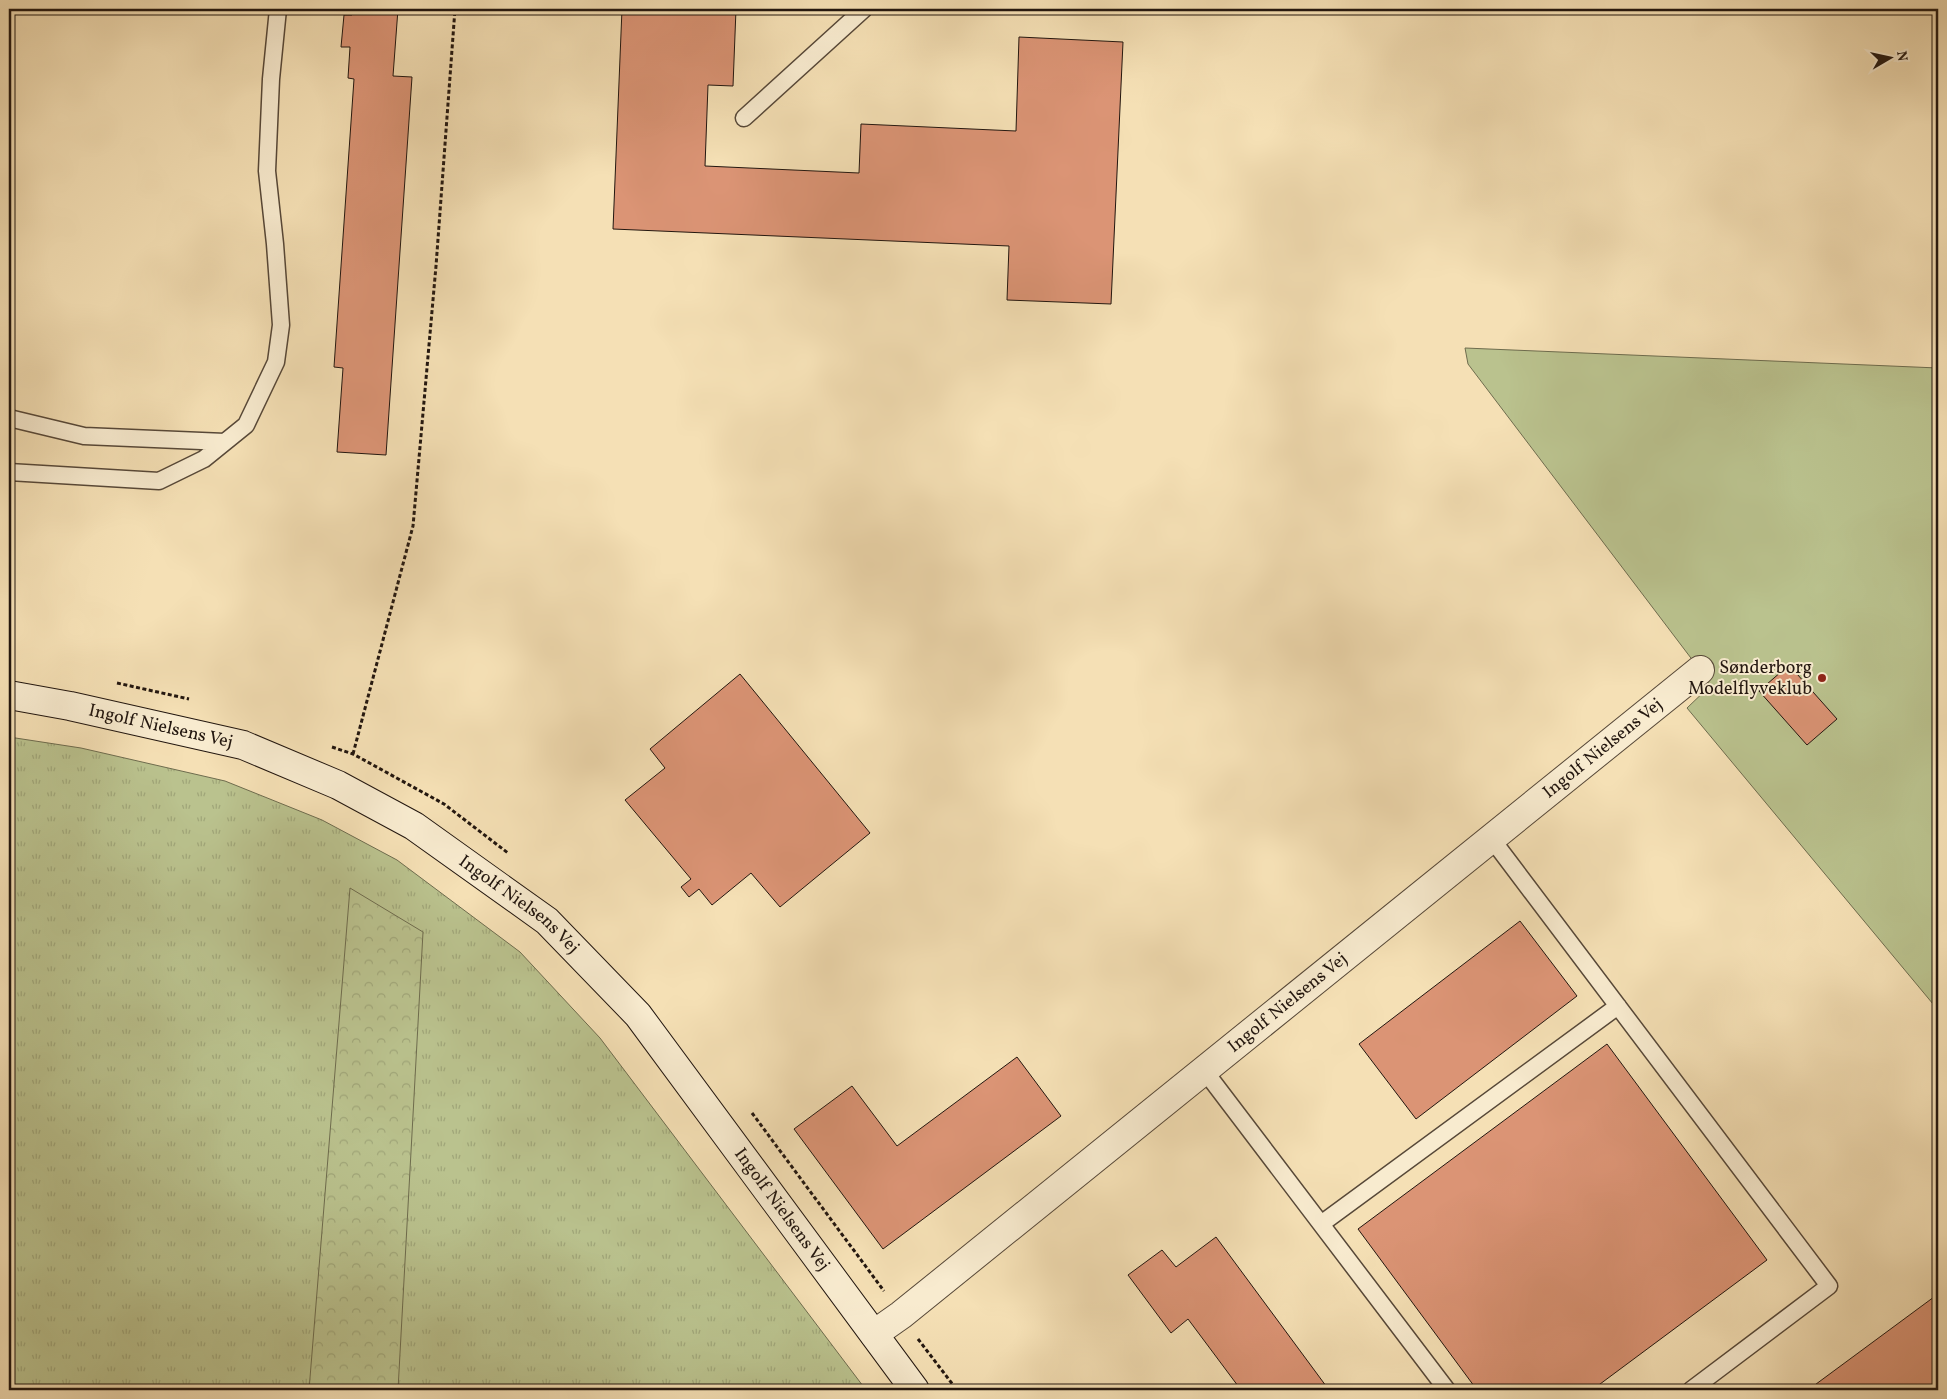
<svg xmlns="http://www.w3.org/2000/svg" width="1947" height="1399" font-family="Vollkorn,serif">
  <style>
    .grass { fill: url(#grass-tufts); stroke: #6e6c4e }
    .forest { fill: url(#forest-crowns); stroke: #6e6c4e }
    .pitch { fill: #bac28e; stroke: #6e6c4e }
    .building { fill: #db9475; stroke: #22160f }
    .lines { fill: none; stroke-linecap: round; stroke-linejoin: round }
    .lane-casing { stroke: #574838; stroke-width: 19 }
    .street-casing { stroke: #574838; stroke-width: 30 }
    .secondary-casing { stroke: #22160f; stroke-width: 30 }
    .path { stroke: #22160f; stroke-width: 3; stroke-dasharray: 4 2.5; stroke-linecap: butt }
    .lane { stroke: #f8ebcf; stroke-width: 16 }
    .street { stroke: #f8ebcf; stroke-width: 28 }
    .secondary { stroke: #f8ebcf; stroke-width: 28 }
    .poi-dot { fill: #8f2418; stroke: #f8ebcf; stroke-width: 2 }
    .labels { text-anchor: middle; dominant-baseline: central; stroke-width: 4; stroke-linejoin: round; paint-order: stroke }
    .poi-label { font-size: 18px; fill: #22160f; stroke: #f8ebcf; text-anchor: end }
    .street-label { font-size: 18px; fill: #22160f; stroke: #f8ebcf }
  </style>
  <defs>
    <pattern id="grass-tufts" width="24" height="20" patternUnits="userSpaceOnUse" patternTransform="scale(1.25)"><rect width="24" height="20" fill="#bac28e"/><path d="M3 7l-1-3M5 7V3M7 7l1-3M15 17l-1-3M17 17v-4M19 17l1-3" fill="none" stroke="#a0a679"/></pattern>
    <pattern id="forest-crowns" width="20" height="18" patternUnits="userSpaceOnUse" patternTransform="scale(1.25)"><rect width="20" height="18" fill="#bac28e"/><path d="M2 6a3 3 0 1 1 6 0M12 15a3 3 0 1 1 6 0" fill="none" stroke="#a0a679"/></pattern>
  </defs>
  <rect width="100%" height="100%" fill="#f5e0b5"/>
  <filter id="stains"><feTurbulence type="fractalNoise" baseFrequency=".004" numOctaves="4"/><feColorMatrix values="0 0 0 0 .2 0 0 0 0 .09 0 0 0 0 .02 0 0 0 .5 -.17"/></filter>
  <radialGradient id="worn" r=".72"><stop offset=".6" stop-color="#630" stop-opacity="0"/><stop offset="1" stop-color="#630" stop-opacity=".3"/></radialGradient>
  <path class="grass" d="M9 737 81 748 225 781 322 820 397 860 520 952 600 1038 866 1390H9Z"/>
  <path class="forest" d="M350 888 423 932 398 1390H309Z"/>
  <path class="pitch" d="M1465 348 1938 368V1010L1687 708 1710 686 1700 670 1468 364Z"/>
  <path class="building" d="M353 9H398L393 76 412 77 386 455 337 452 343 368 334 367 354 79 348 78 350 47H341L344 15H352Z
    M622 9H736L733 86 708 85 705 166 859 173 861 124 1016 131 1019 37 1123 42 1111 304 1007 300 1009 246 613 229Z
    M1789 665 1837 719 1807 745 1759 691Z
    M740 674 870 833 780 907 751 873 712 905 699 889 689 897 681 887 691 879 625 800 665 768 650 749Z
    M1520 921 1577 996 1416 1119 1359 1044Z
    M1607 1044 1767 1260 1592 1390H1477L1358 1229Z
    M1017 1057 1061 1116 883 1249 794 1129 852 1086 897 1146Z
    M1216 1237 1329 1390H1241L1188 1319 1171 1333 1128 1275 1162 1250 1176 1267Z
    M1938 1294V1390H1808Z"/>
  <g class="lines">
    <defs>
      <path id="lane" d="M744 118 864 9
        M9 418 84 436 225 442
        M9 472 159 481 204 459 246 425 276 362 281 325 275 244 267 171 271 79 278 9
        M1491 838 1829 1286 1691 1390
        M1204 1070 1447 1390
        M1321 1224 1618 1006"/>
      <g id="street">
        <path id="s1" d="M874 1334 901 1315 1700 670"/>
      </g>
      <g id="secondary">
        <path id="s2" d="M9 695 70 706 243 745 338 785 414 826 547 921 638 1015 915 1390"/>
      </g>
    </defs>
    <use href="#lane" class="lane-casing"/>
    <use href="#street" class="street-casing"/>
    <use href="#secondary" class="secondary-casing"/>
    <path class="path" d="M117 683 189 699
      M332 747 353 754 444 804 508 853
      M353 754 413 526 436 266 455 9
      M752 1113 884 1291
      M918 1339 957 1390"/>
    <use href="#lane" class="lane"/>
    <use href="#street" class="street"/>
    <use href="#secondary" class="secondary"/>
  </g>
  <circle class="poi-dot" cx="1822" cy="678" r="5"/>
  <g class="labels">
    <g class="poi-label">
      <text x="1812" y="668">Sønderborg<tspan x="1812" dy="21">Modelflyveklub</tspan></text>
    </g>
    <g class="street-label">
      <text stroke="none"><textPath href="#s2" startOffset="155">Ingolf Nielsens Vej</textPath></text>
      <text stroke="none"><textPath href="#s1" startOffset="935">Ingolf Nielsens Vej</textPath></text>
      <text stroke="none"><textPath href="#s2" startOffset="560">Ingolf Nielsens Vej</textPath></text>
      <text stroke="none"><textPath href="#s1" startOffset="530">Ingolf Nielsens Vej</textPath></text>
      <text stroke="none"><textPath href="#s2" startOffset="965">Ingolf Nielsens Vej</textPath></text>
    </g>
  </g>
  <rect width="1947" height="1399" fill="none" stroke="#f5e0b5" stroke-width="30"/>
  <rect x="10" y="10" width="1927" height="1379" fill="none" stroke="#22160f" stroke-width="2.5"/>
  <rect x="15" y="15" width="1917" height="1369" fill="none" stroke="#22160f"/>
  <g transform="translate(1890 58) rotate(81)" stroke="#f8ebcf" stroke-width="4" paint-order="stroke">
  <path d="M0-4L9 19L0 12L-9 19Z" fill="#22160f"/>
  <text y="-8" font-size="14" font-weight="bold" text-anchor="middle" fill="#22160f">N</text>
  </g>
  <rect width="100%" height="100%" filter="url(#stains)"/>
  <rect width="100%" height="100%" fill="url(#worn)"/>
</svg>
